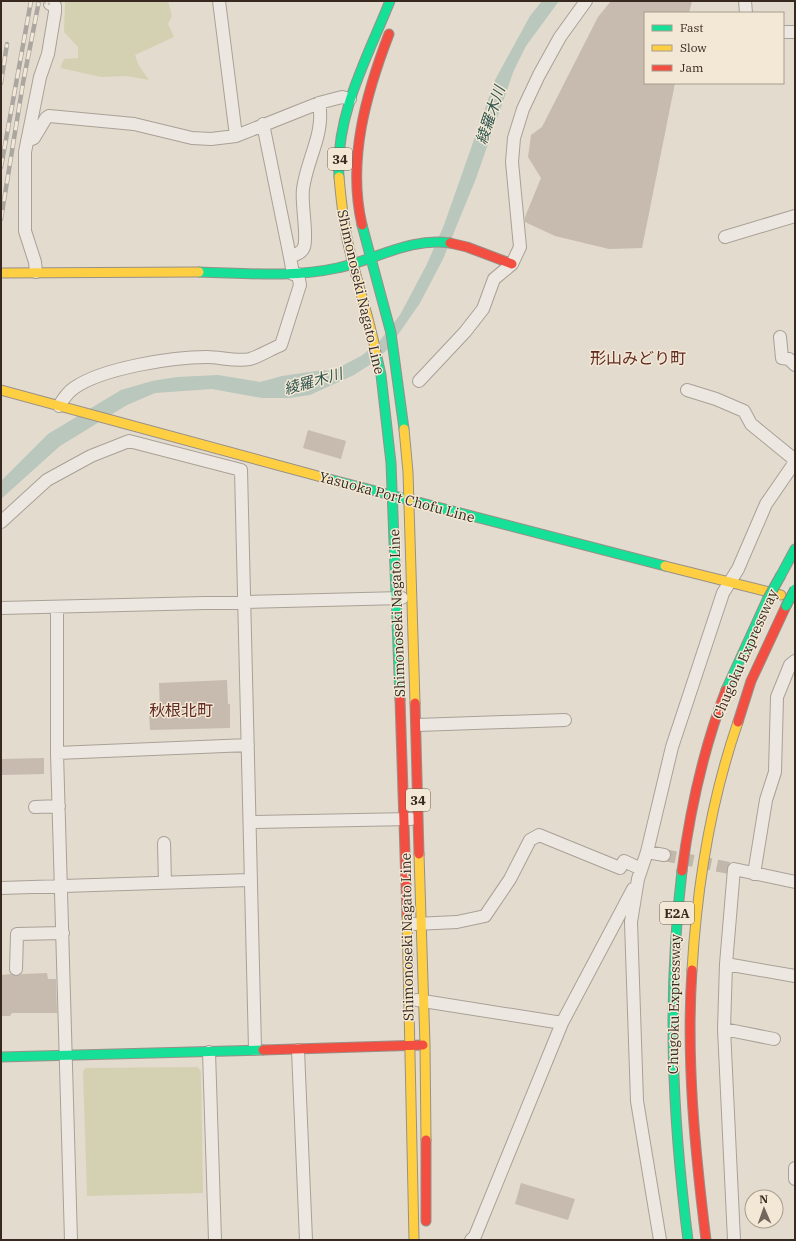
<svg xmlns="http://www.w3.org/2000/svg" width="796" height="1241" font-family="'IBM Plex Serif','Noto Sans JP',serif">
  <style>
    .green { fill: #d4d1b2 }
    .water { fill: #b9c7bd }
    .building { fill: #c7baaf }
    .lines { fill: none; stroke-linecap: round; stroke-linejoin: round }
    .street-tunnel { stroke: #c1b7ab; stroke-width: 12; stroke-dasharray: 12 6; stroke-linecap: butt }
    .street-casing { stroke: #a9a197; stroke-width: 14 }
    .fast-casing { stroke: #989087; stroke-width: 11 }
    .slow-casing { stroke: #989087; stroke-width: 11 }
    .jam-casing { stroke: #989087; stroke-width: 11 }
    .street { stroke: #ece7e0; stroke-width: 12 }
    .fast { stroke: #16e098; stroke-width: 9 }
    .slow { stroke: #ffcf43; stroke-width: 9 }
    .jam { stroke: #f24e42; stroke-width: 9 }
    .rail-casing { stroke: #aba6a0; stroke-width: 4.5 }
    .rail { stroke: #f3e8d5; stroke-width: 3; stroke-dasharray: 9; stroke-linecap: butt }
    .fast-bridge-casing { stroke: #8e867e; stroke-width: 11; stroke-linecap: butt }
    .path-bridge { stroke: #c4beb6; stroke-width: 2; stroke-dasharray: 3 2; stroke-linecap: butt }
    .fast-bridge { stroke: #16e098; stroke-width: 9 }
    .labels { text-anchor: middle; dominant-baseline: central; stroke-width: 3; stroke-linejoin: round; paint-order: stroke }
    .shield { fill: #f3e8d5; stroke: #6f6256; stroke-width: 1 }
    .shield-label { font-size: 13px; font-weight: bold; fill: #372920 }
    .street-label { font-size: 14px; fill: #372920; stroke: #f3e8d5 }
    .water-label { font-size: 15px; font-style: italic; fill: #305650; stroke: #f3e8d5 }
    .quarter-label { font-size: 16px; fill: #612a22; stroke: #f3e8d5 }
  </style>
  <rect width="100%" height="100%" fill="#e3dbce"/>
  <path class="green" d="M65 1H168L172 16 168 24 174 37 135 55 139 66 149 80 126 76 101 77 60 68 64 59 78 58V47L64 32Z
    M197 1067 201 1071 203 1193 87 1196 83 1071 86 1068Z"/>
  <path class="water" d="M542 1H559L526 46 514 70 475 181 443 259 420 303 388 349 371 364 354 375 310 395 289 398H262L212 389 155 393 127 405 60 446 1 499V481L48 434 121 390 152 381 177 377 218 375 260 382 282 376 323 370 332 371 361 356 378 343 400 315 427 264 444 225 495 80 530 16Z"/>
  <path class="building" d="M611 1H692L689 13H645V83H675L642 248 609 249 555 236 525 222V217L541 178 528 157 531 135 542 127 598 17Z
    M308 430 346 441 341 459 303 448Z
    M227 680 228 704H230V728L150 730 149 711H160L159 683Z
    M44 758V774L1 775V759Z
    M47 973 48 979H56L57 1013H12L10 1016H1V975L11 974 16 976 22 974Z
    M521 1183 575 1199 568 1220 515 1204Z"/>
  <g class="lines">
    <path class="street-tunnel" d="M664 855 734 869"/>
    <defs>
      <path id="street" d="M219 1 236 136
        M745 1 746 13
        M783 32H795
        M263 124 290 257
        M27 141 34 138 46 118 49 116 134 124 192 138 211 139 236 136 319 103 342 97 350 99
        M725 237 795 216
        M36 272 35 262 25 231V152L40 77 48 54 55 12V6L50 4
        M293 274 290 257C295 255 302 253 304 247 308 236 301 204 303 189 307 158 325 134 319 103
        M780 337 782 358 789 359 795 365
        M419 381 465 332 483 309 494 279 512 264 520 247 512 162 514 138 523 109 539 75 560 37 586 1
        M687 390 716 399 744 411 751 424 795 460
        M59 406C63 399 67 393 74 388 102 368 173 357 207 357 221 357 236 362 250 359 260 356 271 349 281 345L300 285 298 274
        M1 522 47 480 91 456 129 441 241 470 255 1049
        M1 608 402 598
        M57 608V753L71 1240
        M417 725 565 720
        M57 753 248 745
        M35 807 59 806
        M250 822 411 819
        M164 843 165 883
        M647 852 664 855
        M754 874 766 800 775 772 777 697 790 665 795 661
        M1 888 250 880
        M414 924 457 922 485 916 510 879 530 840 539 835 620 868 624 861 641 869
        M726 964 795 976
        M16 969 17 934 63 933
        M417 1000 562 1023
        M724 1029 774 1039
        M298 1050 306 1240
        M209 1052 215 1240
        M795 1168V1179
        M471 1240 475 1236 562 1023 633 889
        M660 1240 637 1101 631 922 638 879 647 852 672 747 723 593 738 569 766 504 795 462
        M734 1240 724 1029 726 964 734 869 795 882"/>
      <path id="fast" d="M339 177C335 115 368 56 390 1
        M362 225 391 333 404 429
        M199 272C245 273 292 278 337 268 375 260 411 237 450 243
        M376 353 381 375 391 463 400 699
        M325 478 665 566
        M781 575 795 549
        M726 690 767 600
        M682 871C667 997 672 1114 688 1240
        M1 1057 263 1050"/>
      <path id="slow" d="M339 177C341 199 343 221 348 243 356 280 369 316 376 353
        M1 273 199 272
        M1 390 325 478
        M404 429 408 472 415 703
        M665 566 781 595
        M419 854 425 1045 426 1140
        M407 916 414 1240
        M692 970C697 885 710 803 738 722"/>
      <path id="jam" d="M362 225C347 160 366 94 389 34
        M450 243 467 247 512 264
        M400 699 407 916
        M415 703 419 854
        M738 722 751 681 786 606
        M682 871C690 810 704 747 726 690
        M692 970C686 1060 695 1150 706 1240
        M263 1050 423 1045
        M426 1140V1221"/>
    </defs>
    <use href="#street" class="street-casing"/>
    <use href="#fast" class="fast-casing"/>
    <use href="#slow" class="slow-casing"/>
    <use href="#jam" class="jam-casing"/>
    <use href="#street" class="street"/>
    <use href="#fast" class="fast"/>
    <use href="#slow" class="slow"/>
    <use href="#jam" class="jam"/>
    <defs>
      <path id="rail" d="M1 83 7 44
        M1 167 31 1
        M1 219 23 83 39 1"/>
    </defs>
    <use href="#rail" class="rail-casing"/>
    <use href="#rail" class="rail"/>
    <defs>
      <path id="fast-bridge" d="M767 600 781 575
        M786 606 795 589"/>
    </defs>
    <use href="#fast-bridge" class="fast-bridge-casing"/>
    <path class="path-bridge" d="M33 1 50 4"/>
    <use href="#fast-bridge" class="fast-bridge"/>
  </g>
  <g class="labels">
    <g class="shield">
      <rect x="328" y="148" width="24" height="22" rx="3"/>
      <rect x="406" y="789" width="24" height="22" rx="3"/>
      <rect x="660" y="902" width="34" height="22" rx="3"/>
    </g>
    <g class="shield-label">
      <text x="340" y="159">34</text>
      <text x="418" y="800">34</text>
      <text x="677" y="913">E2A</text>
    </g>
    <g class="street-label">
      <text transform="translate(361 292) rotate(77)">Shimonoseki Nagato Line</text>
      <text transform="translate(397 497) rotate(15)">Yasuoka Port Chofu Line</text>
      <text transform="translate(397 613) rotate(-92)">Shimonoseki Nagato Line</text>
      <text transform="translate(745 654) rotate(-66)">Chugoku Expressway</text>
      <text transform="translate(407 937) rotate(-91)">Shimonoseki Nagato Line</text>
      <text transform="translate(674 1004) rotate(-89)">Chugoku Expressway</text>
    </g>
    <g class="water-label">
      <text transform="translate(490 115) rotate(-71)">綾羅木川</text>
      <text transform="translate(313 381) rotate(-16)">綾羅木川</text>
    </g>
    <g class="quarter-label">
      <text x="638" y="358">形山みどり町</text>
      <text x="181" y="710">秋根北町</text>
    </g>
  </g>
  <rect width="796" height="1241" fill="none" stroke="#372920" stroke-width="4"/>
  <rect x="644" y="12" width="140" height="72" fill="#f3e8d5" stroke="#a89c8d"/>
  <rect x="652" y="25" width="20" height="6" fill="#16e098" stroke="#a89c8d"/>
  <text x="680" y="32" font-size="12" fill="#372920">Fast</text>
  <rect x="652" y="45" width="20" height="6" fill="#ffcf43" stroke="#a89c8d"/>
  <text x="680" y="52" font-size="12" fill="#372920">Slow</text>
  <rect x="652" y="65" width="20" height="6" fill="#f24e42" stroke="#a89c8d"/>
  <text x="680" y="72" font-size="12" fill="#372920">Jam</text>
  <g transform="translate(764 1209) rotate(358)"><circle r="19" fill="#f3e8d5" stroke="#a89c8d"/>
  <path d="M0-3L7 15L0 10L-7 15Z" fill="#73675d"/>
  <text y="-6" font-size="11" font-weight="bold" text-anchor="middle" fill="#372920">N</text>
  </g>
</svg>
